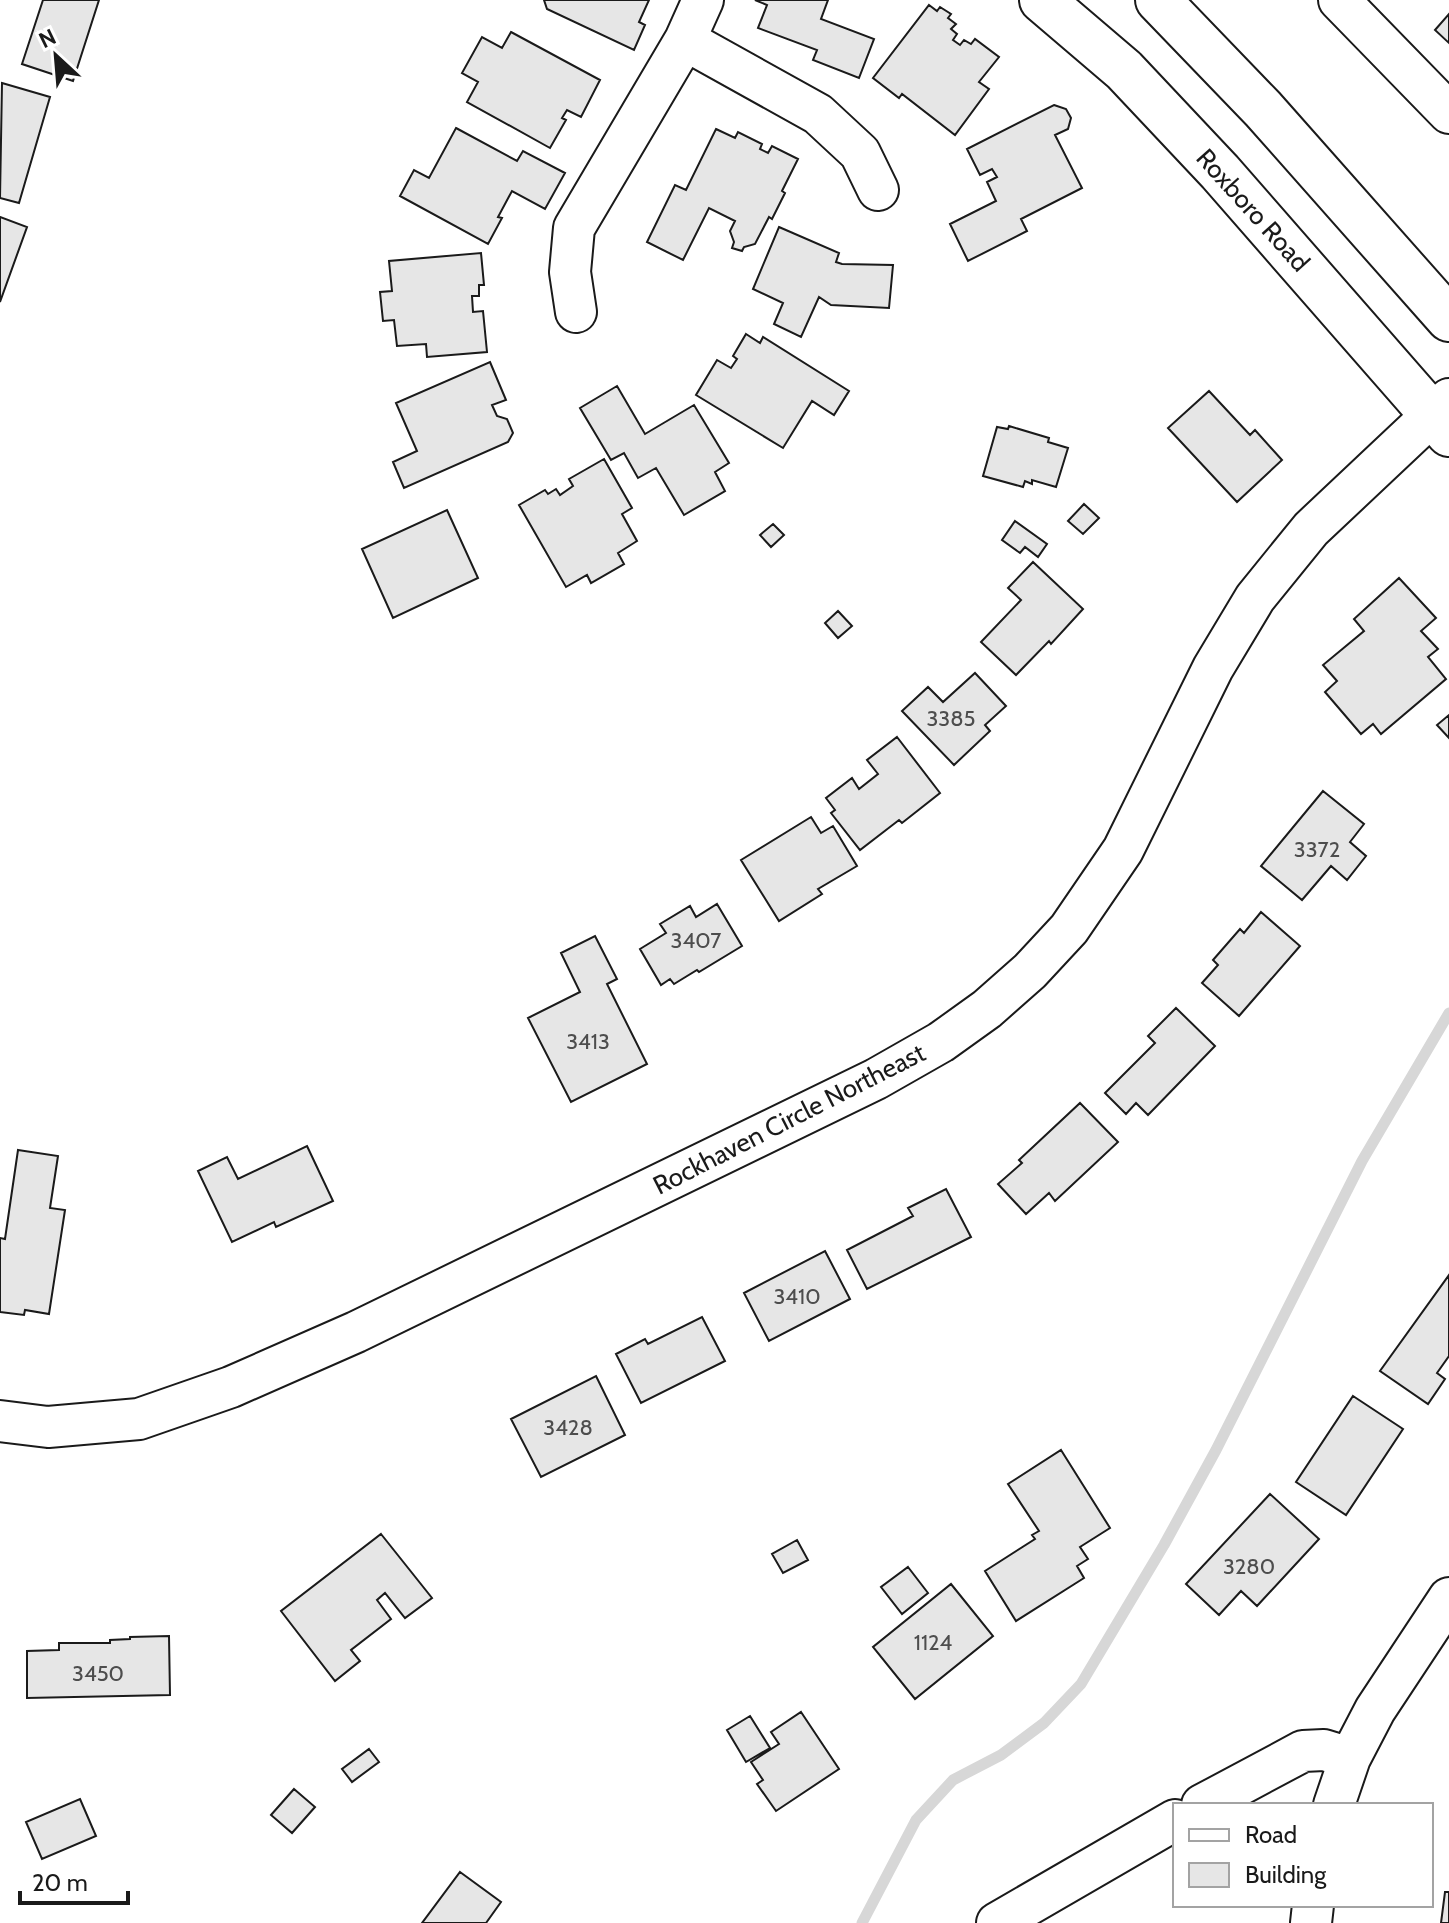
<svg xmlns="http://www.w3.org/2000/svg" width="1449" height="1923" font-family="Cabin,sans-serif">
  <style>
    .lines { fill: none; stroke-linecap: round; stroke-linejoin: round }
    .stream { stroke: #d7d7d7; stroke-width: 11 }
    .building { fill: #e6e6e6; stroke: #1a1a1a; stroke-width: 2 }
    .minor-casing { stroke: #1a1a1a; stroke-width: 44 }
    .major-casing { stroke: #1a1a1a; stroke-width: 48 }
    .minor { stroke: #fff; stroke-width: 40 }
    .major { stroke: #fff; stroke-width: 44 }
    .labels { text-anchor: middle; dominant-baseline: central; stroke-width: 6; stroke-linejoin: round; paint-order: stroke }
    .number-label { font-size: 22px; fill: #4d4d4d }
    .street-label { font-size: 26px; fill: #1a1a1a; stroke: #fff }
  </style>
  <rect width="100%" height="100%" fill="#fff"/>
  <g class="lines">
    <path class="stream" d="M862 1923 916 1820 953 1780 1001 1755 1044 1723 1081 1684 1164 1545 1216 1450 1362 1161 1449 1013"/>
  </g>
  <path class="building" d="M43 0H99L73 81 22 64Z
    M544 0H649L639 22 645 25 634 50 547 9Z
    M755 0H828L821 19 874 39 859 78 813 60 817 50 758 28 767 5Z
    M929 5 937 11 940 7 951 14 948 18 956 24 951 29 957 34 953 40 960 45 964 40 971 44 975 39 999 57 979 82 989 89 955 135 902 94 899 98 873 78Z
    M1449 14V43L1435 30Z
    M511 32 600 80 581 117 567 110 562 118 566 120 550 148 467 102 478 82 462 73 482 37 502 48Z
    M2 83 50 97 19 203 0 198Z
    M1054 105 1066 109 1071 118 1068 129 1055 135 1082 188 1021 219 1027 231 968 261 950 224 996 201 987 182 997 177 992 169 980 175 967 149Z
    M456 128 517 161 523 151 565 173 545 209 512 191 498 217 502 218 488 244 400 196 414 170 429 178Z
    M716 129 735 138 738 132 762 144 760 149 768 153 772 146 798 159 782 191 785 193 772 219 769 217 755 244 744 247 742 251 732 248 734 242 730 231 735 221 709 208 683 260 647 242 675 185 686 190Z
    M0 217 27 227 0 302Z
    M779 227 839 253 836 262 842 264 893 265 889 308 831 305 819 297 801 337 774 324 783 303 753 289Z
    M481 253 484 285H479V296H472L473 312 483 311 487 352 427 357 426 344 397 346 394 320 383 321 380 292 392 291 389 261Z
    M746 334 760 343 763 337 849 391 834 415 812 401 783 448 696 395 717 360 731 368 737 359 733 356Z
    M490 362 506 400 492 405 497 416 507 419 513 433 508 442 404 488 393 462 417 451 396 403Z
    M617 386 645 434 694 405 729 463 715 472 725 491 684 515 656 468 638 478 624 453 611 460 580 408Z
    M1209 391 1250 435 1255 430 1282 460 1237 502 1168 428Z
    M1009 426 1049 438 1048 442 1068 448 1056 487 1032 480V484L1025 481 1023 487 983 476 997 427 1008 429Z
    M604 459 632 508 622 514 637 541 618 553 624 564 591 583 587 575 566 587 519 505 545 490 548 494 556 489 560 495 573 486 569 479Z
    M1084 504 1099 518 1083 534 1068 521Z
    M447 510 478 578 393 618 362 549Z
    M1015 521 1047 544 1038 557 1025 547 1020 553 1002 540Z
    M773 524 784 535 771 547 760 535Z
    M1033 562 1083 609 1051 644 1049 641 1016 675 981 642 1021 600 1008 588Z
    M1399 578 1436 618 1421 631 1438 649 1428 657 1446 679 1381 734 1373 724 1361 734 1325 692 1337 681 1323 665 1364 631 1354 619Z
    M838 611 852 626 838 638 825 623Z
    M975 673 1006 706 985 725 990 731 954 765 902 711 928 687 943 702Z
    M1449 715V738L1437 725Z
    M897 737 940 793 902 823 899 820 860 850 831 813 835 810 826 798 852 778 859 789 878 774 867 760Z
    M1323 791 1364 824 1350 842 1366 856 1347 880 1331 866 1302 900 1261 866Z
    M811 817 821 833 833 826 857 866 818 889 822 894 779 921 741 860Z
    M717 904 742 946 699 972 697 970 674 984 670 979 661 985 640 949 666 933 660 924 690 906 696 917Z
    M1261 912 1300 946 1239 1016 1202 983 1218 965 1213 960 1240 929 1244 933Z
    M595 936 617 979 607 984 647 1064 571 1102 528 1018 580 992 561 953Z
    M1176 1008 1215 1046 1148 1115 1136 1103 1126 1114 1105 1093 1155 1043 1148 1036Z
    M1080 1103 1118 1142 1055 1201 1049 1193 1026 1214 998 1184 1022 1163 1019 1160Z
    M307 1146 333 1201 276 1227 274 1222 232 1242 198 1171 227 1157 238 1179Z
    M18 1150 58 1156 50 1208 65 1210 49 1314 25 1310 24 1315 0 1312V1238L5 1239Z
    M946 1189 971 1237 867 1289 847 1250 913 1216 908 1208Z
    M825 1251 850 1299 769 1341 744 1293Z
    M1449 1275V1356L1437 1373 1445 1379 1428 1404 1380 1371Z
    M702 1317 725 1361 641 1403 616 1354 645 1339 648 1344Z
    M596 1376 625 1435 541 1477 511 1419Z
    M1353 1396 1403 1429 1346 1515 1296 1482Z
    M1061 1450 1110 1528 1080 1547 1088 1559 1077 1566 1084 1578 1016 1621 985 1571 1035 1539 1032 1535 1039 1531 1008 1484Z
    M1270 1494 1319 1539 1257 1606 1241 1591 1219 1615 1186 1584Z
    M381 1534 432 1598 405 1618 385 1593 377 1600 391 1619 351 1650 360 1661 335 1681 281 1611Z
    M797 1540 808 1560 783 1573 772 1554Z
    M908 1567 928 1593 902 1614 881 1587Z
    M951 1584 993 1636 915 1699 873 1647Z
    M169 1636 170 1695 27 1698V1651L59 1650V1643H110V1640L130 1639V1637Z
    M801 1712 839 1769 776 1811 757 1784 763 1780 751 1762 779 1744 771 1732Z
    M750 1716 770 1748 746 1762 727 1730Z
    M369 1749 379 1762 352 1782 342 1769Z
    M294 1789 315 1807 292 1833 271 1815Z
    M80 1799 96 1836 42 1859 26 1822Z
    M460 1872 501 1902 486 1923H422Z
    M1445 1892H1449V1923H1441Z"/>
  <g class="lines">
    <defs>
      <path id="minor" d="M1339 0 1449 113
        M685 40 818 114 860 153 878 190
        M576 312 570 272 574 228 685 40 703 0
        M0 1421 48 1427 139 1419 231 1387 356 1332 876 1079 941 1042 987 1009 1030 971 1069 929 1123 850 1213 668 1255 598 1311 529 1449 399
        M1202 1805 1303 1751 1324 1750 1350 1758
        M1334 1805 1350 1758 1375 1710 1449 1598
        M997 1923 1175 1820
        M1311 1923 1313 1905"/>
      <path id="major" d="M1042 0 1124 70 1220 172 1449 434
        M1158 0 1263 109 1449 319"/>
    </defs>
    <use href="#minor" class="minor-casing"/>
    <use href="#major" class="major-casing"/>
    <use href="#minor" class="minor"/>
    <use href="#major" class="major"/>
  </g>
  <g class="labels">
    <g class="number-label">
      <text x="951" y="718">3385</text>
      <text x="1317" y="849">3372</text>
      <text x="696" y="940">3407</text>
      <text x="588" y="1041">3413</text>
      <text x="797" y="1296">3410</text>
      <text x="568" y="1427">3428</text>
      <text x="1249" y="1566">3280</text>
      <text x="933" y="1642">1124</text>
      <text x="98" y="1673">3450</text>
    </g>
    <g class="street-label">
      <text transform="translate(1253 210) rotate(48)">Roxboro Road</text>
      <text transform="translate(789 1119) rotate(-27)">Rockhaven Circle Northeast</text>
    </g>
  </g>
  <rect x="1173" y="1803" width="260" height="104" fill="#ffffff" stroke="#a3a3a3" stroke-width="2"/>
  <rect x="1189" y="1829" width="40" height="12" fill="#ffffff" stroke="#a3a3a3" stroke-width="2"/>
  <text x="1245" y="1843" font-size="24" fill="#1a1a1a">Road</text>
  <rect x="1189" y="1863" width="40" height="24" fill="#e6e6e6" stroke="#a3a3a3" stroke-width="2"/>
  <text x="1245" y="1883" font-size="24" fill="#1a1a1a">Building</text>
  <g transform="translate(56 56) rotate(334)" stroke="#ffffff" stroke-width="6" paint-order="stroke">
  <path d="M0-6L14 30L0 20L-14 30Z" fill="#1a1a1a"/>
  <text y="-12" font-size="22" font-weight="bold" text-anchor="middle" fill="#1a1a1a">N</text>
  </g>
  <path d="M20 1891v12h108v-12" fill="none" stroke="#1a1a1a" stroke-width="4"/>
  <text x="32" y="1891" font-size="24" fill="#1a1a1a" stroke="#ffffff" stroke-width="6" paint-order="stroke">20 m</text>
</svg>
